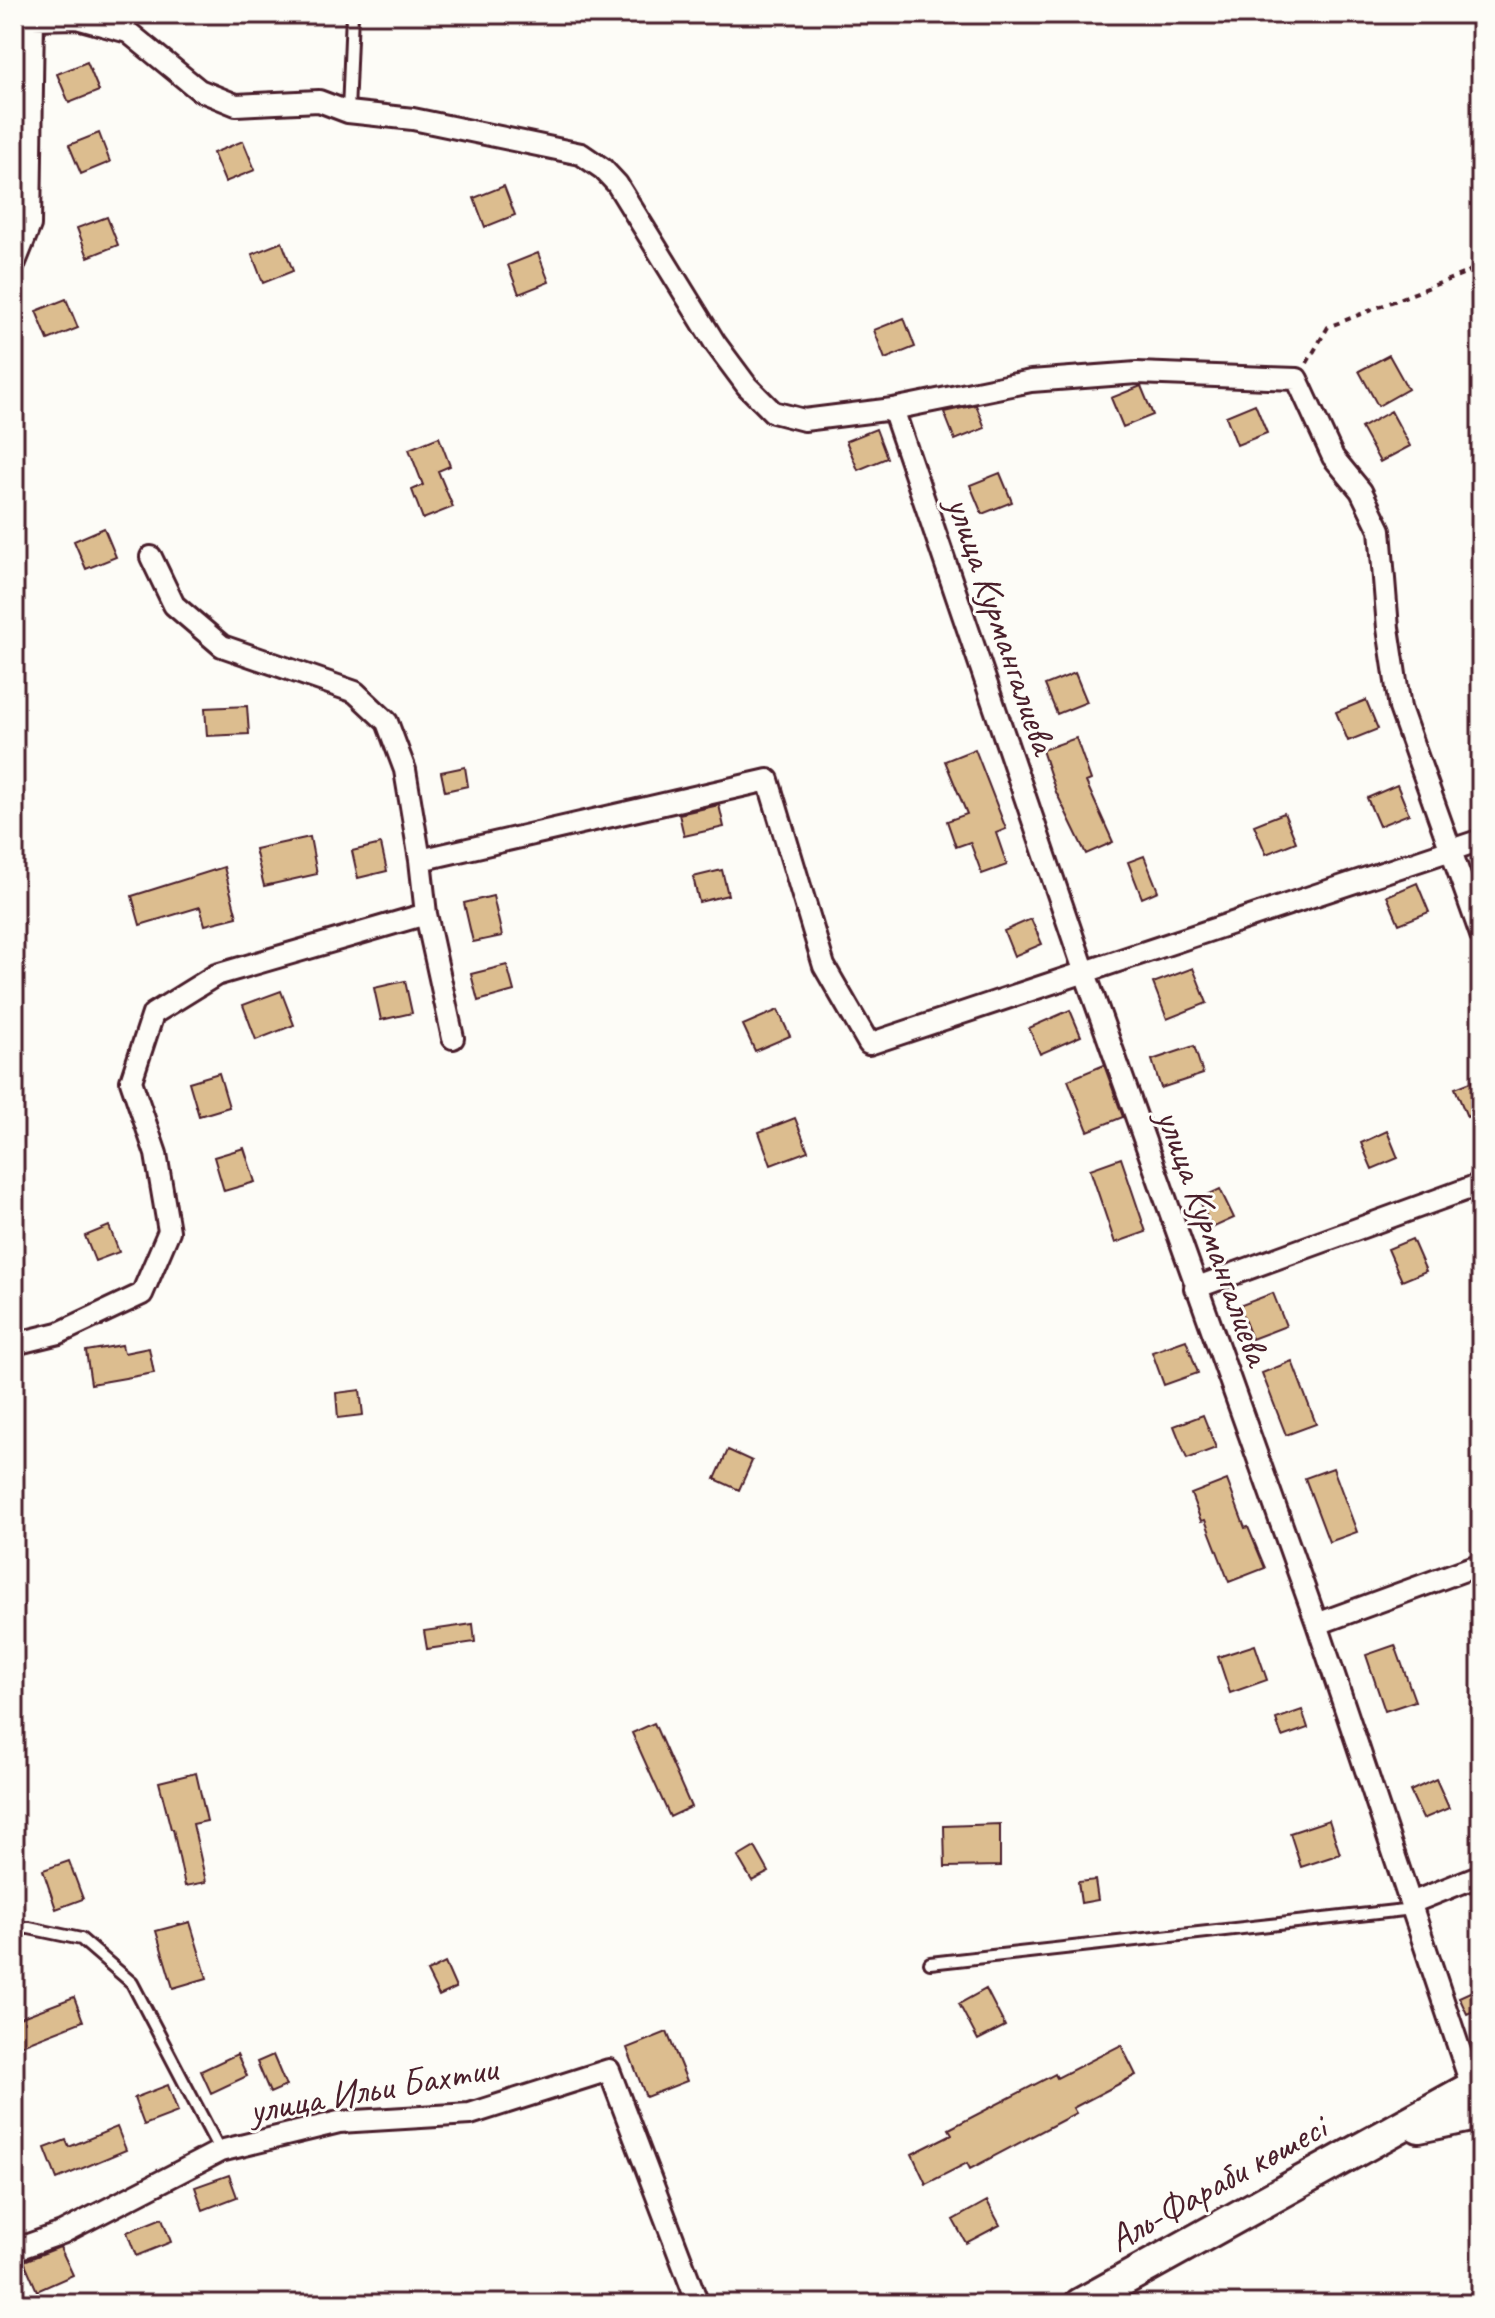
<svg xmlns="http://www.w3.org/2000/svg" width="1495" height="2318" font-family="Caveat,sans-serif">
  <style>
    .building { fill: #dcbd8f; stroke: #4a1f2b; stroke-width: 2 }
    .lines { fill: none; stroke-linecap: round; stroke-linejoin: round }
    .lane-casing { stroke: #4a1f2b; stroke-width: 16 }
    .street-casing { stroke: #4a1f2b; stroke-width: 26 }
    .secondary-casing { stroke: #4a1f2b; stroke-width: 36 }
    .path { stroke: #4a1f2b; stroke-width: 4; stroke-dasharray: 6 6; stroke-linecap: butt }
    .lane { stroke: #fdfcf7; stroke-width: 10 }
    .street { stroke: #fdfcf7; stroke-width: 20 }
    .secondary { stroke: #fdfcf7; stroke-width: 30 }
    .labels { text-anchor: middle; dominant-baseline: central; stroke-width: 6; stroke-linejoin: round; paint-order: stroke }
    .street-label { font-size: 38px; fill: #4a1f2b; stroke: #fdfcf7 }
  </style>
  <rect width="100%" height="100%" fill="#fdfcf7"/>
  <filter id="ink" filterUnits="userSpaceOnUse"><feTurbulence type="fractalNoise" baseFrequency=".0125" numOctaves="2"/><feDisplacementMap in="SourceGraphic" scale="16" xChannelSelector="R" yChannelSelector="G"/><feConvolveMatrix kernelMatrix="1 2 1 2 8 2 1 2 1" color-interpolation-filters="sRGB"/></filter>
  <g filter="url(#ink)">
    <path class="building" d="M87 62 99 91 69 103 57 74Z
      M99 133 110 162 81 174 69 145Z
      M243 141 255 170 225 182 213 153Z
      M504 186 515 215 485 227 474 198Z
      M107 217 118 245 88 257 77 228Z
      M282 242 293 271 263 283 252 254Z
      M538 253 549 282 519 294 508 265Z
      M66 299 78 328 48 340 36 311Z
      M904 318 915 347 885 359 874 330Z
      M1389 355 1408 389 1378 406 1359 371Z
      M1141 386 1153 415 1123 427 1111 398Z
      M1255 404 1267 433 1237 445 1226 416Z
      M976 405 985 428 955 440 944 412Z
      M1391 411 1410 446 1380 462 1361 428Z
      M876 429 887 458 858 470 846 441Z
      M439 437 450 466 438 471 453 507 423 519 412 490 423 485 409 449Z
      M1000 473 1012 502 982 514 970 485Z
      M104 528 116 557 86 569 74 541Z
      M1075 673 1087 702 1057 714 1045 685Z
      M1366 700 1378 729 1348 741 1336 712Z
      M247 706 249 734 207 736 205 708Z
      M1076 738 1091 780 1086 782 1113 842 1086 854 1056 792 1042 750Z
      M975 749 1006 829 996 833 1007 865 982 874 970 842 956 847 947 821 967 814 945 761Z
      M465 767 468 786 445 791 441 772Z
      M1397 785 1409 814 1379 826 1367 798Z
      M719 805 724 827 684 836 679 814Z
      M1284 813 1296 842 1266 854 1254 825Z
      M310 837 317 874 264 886 255 849Z
      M381 844 387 871 358 878 352 851Z
      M1144 856 1158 891 1142 898 1128 862Z
      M224 867 237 917 205 925 200 907 140 925 132 896Z
      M722 870 728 895 699 902 693 877Z
      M1417 883 1429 912 1399 924 1387 896Z
      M493 896 502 936 473 942 464 903Z
      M1031 919 1042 944 1014 956 1004 931Z
      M507 965 514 991 478 1001 471 974Z
      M1193 968 1207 1003 1167 1019 1153 983Z
      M405 981 412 1013 381 1020 374 988Z
      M281 991 294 1025 256 1040 243 1005Z
      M778 1010 790 1036 755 1051 743 1025Z
      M1070 1010 1081 1036 1040 1054 1029 1028Z
      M1194 1046 1203 1074 1161 1088 1152 1060Z
      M1104 1065 1123 1117 1088 1131 1068 1080Z
      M219 1073 229 1107 199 1116 189 1082Z
      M1481 1078V1112L1467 1117 1455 1088Z
      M795 1118 808 1151 771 1165 759 1132Z
      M1387 1131 1398 1158 1372 1169 1361 1143Z
      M244 1148 255 1182 224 1191 214 1157Z
      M1121 1158 1146 1232 1115 1243 1090 1169Z
      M1220 1189 1234 1218 1212 1228 1199 1199Z
      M109 1226 119 1252 95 1261 85 1236Z
      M1412 1239 1426 1271 1402 1281 1388 1249Z
      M1273 1293 1286 1326 1252 1339 1239 1306Z
      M1186 1340 1198 1373 1164 1385 1152 1352Z
      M122 1345 124 1353 149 1348 154 1373 91 1384 86 1351Z
      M1292 1361 1316 1424 1286 1435 1262 1373Z
      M360 1390 363 1415 338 1418 336 1393Z
      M1203 1415 1216 1448 1187 1459 1174 1426Z
      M728 1450 752 1461 739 1490 715 1479Z
      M1333 1468 1357 1532 1329 1542 1305 1478Z
      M1227 1480 1245 1528 1248 1527 1265 1568 1229 1582 1205 1520 1201 1521 1191 1494Z
      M473 1624 475 1642 427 1649 424 1631Z
      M1255 1645 1267 1680 1230 1693 1218 1657Z
      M1395 1645 1415 1701 1385 1711 1366 1655Z
      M1302 1710 1308 1728 1282 1737 1276 1719Z
      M654 1723 691 1807 670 1817 632 1733Z
      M196 1773 207 1821 193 1824 206 1882 185 1886 173 1829H171L159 1782Z
      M1436 1779 1449 1808 1423 1819 1410 1791Z
      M1329 1820 1340 1854 1301 1867 1290 1833Z
      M1000 1824V1866L945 1867 944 1826Z
      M755 1847 769 1872 752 1881 738 1857Z
      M69 1861 83 1899 56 1909 43 1870Z
      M1095 1880 1098 1900 1081 1903 1078 1882Z
      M190 1922 207 1978 173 1988 156 1931Z
      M445 1963 456 1988 439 1996 427 1972Z
      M1481 1987V2008L1467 2014 1459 1997Z
      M986 1989 1005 2026 978 2040 959 2004Z
      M74 1997 83 2021 14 2048V2020Z
      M667 2032 687 2081 646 2097 627 2048Z
      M1121 2045 1136 2075 1073 2108 1076 2113 970 2169 967 2163 926 2184 912 2154 952 2134 949 2129 1055 2074 1057 2078Z
      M237 2054 247 2076 211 2093 201 2071Z
      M273 2055 286 2086 270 2093 257 2062Z
      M168 2085 178 2112 144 2125 134 2098Z
      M117 2127 126 2150 57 2179 45 2148 66 2140 69 2147Z
      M229 2175 237 2197 203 2210 195 2187Z
      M987 2201 1000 2225 966 2243 953 2220Z
      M162 2218 171 2242 136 2256 127 2232Z
      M60 2247 73 2275 37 2291 24 2261Z"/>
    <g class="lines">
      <defs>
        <path id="lane" d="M348 112 352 14
          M14 1928H29L81 1939 132 1983 220 2151
          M930 1963 1413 1909"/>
        <path id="street" d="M32 19 77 18 128 32 199 90 236 105 319 101 348 112 413 119 581 154 603 169 617 184 715 343 747 386 773 412 804 420 893 409 1031 381 1137 373 1297 379 1333 457 1361 491 1380 530 1388 628 1400 708 1481 935
          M14 265 30 225 33 14
          M893 409 1085 973 1317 1624 1472 2087
          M151 557 174 605 222 646 355 692 387 722 405 770 420 860 426 914 453 1038
          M420 860 768 780 824 966 869 1044 1481 840
          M1195 1288 1481 1184
          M14 1344 59 1333 142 1294 169 1231 156 1154 131 1081 153 1014 216 975 426 914
          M1317 1624 1481 1564
          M1411 1903 1481 1875
          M14 2250 62 2233 220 2151 339 2122 470 2114 609 2070 698 2304"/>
        <path id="secondary" d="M1419 2127 1481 2114
          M1080 2304 1481 2082"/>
      </defs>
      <use href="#lane" class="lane-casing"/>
      <use href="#street" class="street-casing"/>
      <use href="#secondary" class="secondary-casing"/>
      <path class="path" d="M1307 363 1328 327 1468 272 1481 263"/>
      <use href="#lane" class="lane"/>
      <use href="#street" class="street"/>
      <use href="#secondary" class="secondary"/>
    </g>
  </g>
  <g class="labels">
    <g class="street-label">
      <text transform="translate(1002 625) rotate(71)">улица Курмангалиева</text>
      <text transform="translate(1214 1237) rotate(70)">улица Курмангалиева</text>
      <text transform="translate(373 2089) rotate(-10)">улица Ильи Бахтии</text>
      <text transform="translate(1217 2183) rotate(-29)">Аль-Фараби көшесі</text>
    </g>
  </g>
  <rect width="1495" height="2318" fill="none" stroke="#fdfcf7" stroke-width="48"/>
  <rect x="24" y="24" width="1447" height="2270" fill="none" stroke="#4a1f2b" stroke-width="3" filter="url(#ink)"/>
</svg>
